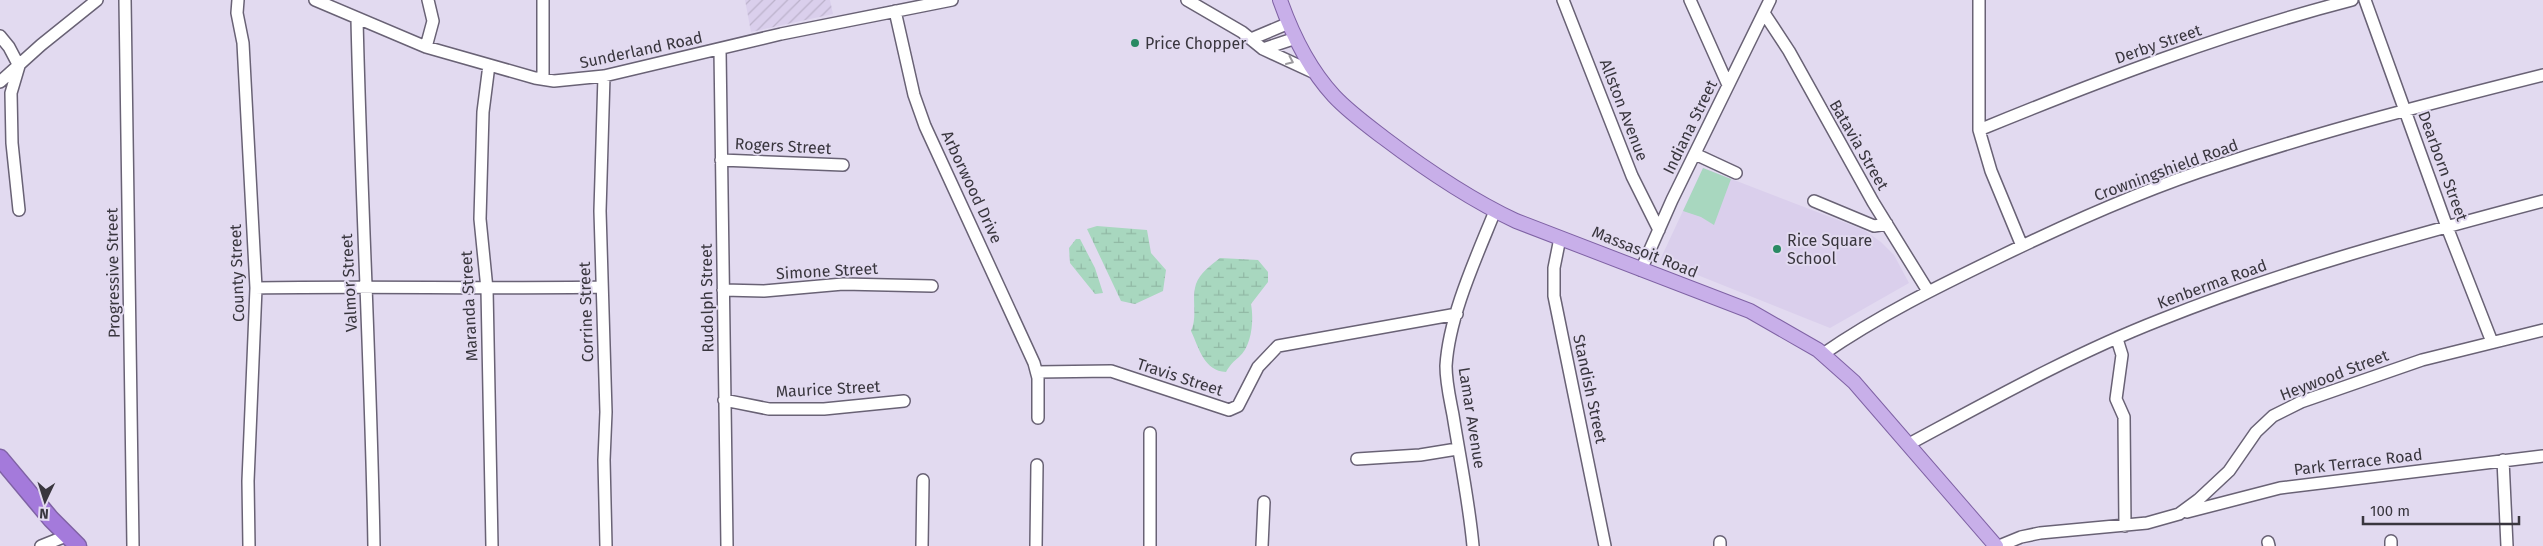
<svg xmlns="http://www.w3.org/2000/svg" width="2543" height="546" font-family="'Fira Sans',sans-serif">
  <style>
    .built { fill: #dacfec }
    .industrial { fill: url(#industrial-furrows) }
    .green { fill: #a8d7bf }
    .wetland { fill: url(#wetland-marsh) }
    .lines { fill: none; stroke-linecap: round; stroke-linejoin: round }
    .minor-casing { stroke: #696275; stroke-width: 14 }
    .major-casing { stroke: #7f62a4; stroke-width: 16 }
    .highway-casing { stroke: #7f62a4; stroke-width: 19 }
    .minor { stroke: #fff; stroke-width: 11 }
    .major { stroke: #c8afe9; stroke-width: 14 }
    .highway { stroke: #a47adb; stroke-width: 16 }
    .oneway { stroke: #9c9a9e }
    .poi-dot { fill: #298a63; stroke: #e2daf0; stroke-width: 2 }
    .labels { text-anchor: middle; dominant-baseline: central; stroke-width: 4; stroke-linejoin: round; paint-order: stroke }
    .poi-label { font-size: 16px; fill: #39363e; stroke: #e2daf0; text-anchor: start }
    .street-label { font-size: 16px; fill: #39363e; stroke: #e2daf0 }
  </style>
  <defs>
    <pattern id="industrial-furrows" width="10" height="10" patternUnits="userSpaceOnUse" patternTransform="scale(1.25)"><rect width="10" height="10" fill="#dacfec"/><path d="M-1 1l2-2M0 10L10 0M9 11l2-2" fill="none" stroke="#bcb2cb"/></pattern>
    <pattern id="wetland-marsh" width="20" height="14" patternUnits="userSpaceOnUse" patternTransform="scale(1.25)"><rect width="20" height="14" fill="#a8d7bf"/><path d="M1 5h8M5 5V1M11 12h8M15 12V8" fill="none" stroke="#91b9a5"/></pattern>
  </defs>
  <rect width="100%" height="100%" fill="#e2daf0"/>
  <path class="built" d="M1703 168 1864 230 1881 242 1894 255 1909 283 1830 328 1660 260Z"/>
  <path class="industrial" d="M745 0H830L833 14 751 32Z"/>
  <path class="green" d="M1703 168 1731 179 1714 225 1701 217 1683 211Z"/>
  <path class="wetland" d="M1097 226 1147 230 1151 253 1166 270 1163 291 1135 304 1121 301 1087 229Z
    M1076 239H1080L1095 268 1103 293 1095 294 1070 263 1069 248Z
    M1220 258 1258 260 1268 272V282L1251 304C1254 320 1252 346 1239 357 1233 362 1230 365 1226 372 1204 371 1199 348 1191 331 1198 316 1191 300 1196 284 1200 273 1211 265 1220 258Z"/>
  <g class="lines">
    <defs>
      <path id="minor" d="M125 0 133 546
        M238 0 237 13 243 43 256 288 248 481 249 546
        M315 0 426 47 535 78 554 81 604 76 781 34 952 0
        M1187 0 1242 32 1263 49 1317 74
        M1563 0 1632 176 1659 230
        M1690 0 1728 85
        M1979 0V130L1991 171 2022 246
        M2365 0 2447 227 2492 342
        M895 11 914 95 925 126 1034 363 1038 378V418
        M1764 13 1789 51 1873 202 1928 291
        M357 19C361 195 371 370 374 546
        M0 36 9 47 19 66 11 93 12 143 19 210
        M1251 39 1289 23
        M426 47 433 21 428 0
        M1263 49 1296 38
        M720 50 727 546
        M489 65 483 112 480 219 487 289 492 546
        M604 76 600 211 606 412 604 460 606 546
        M543 79V0
        M0 82 41 45 97 0
        M1979 130C2101 80 2224 33 2352 0
        M1695 154 1736 173
        M721 160 843 165
        M1814 201 1874 226 1887 224
        M1560 238 1554 268V296L1605 546
        M1641 270 1672 200 1770 0
        M256 288C371 286 486 289 601 287
        M723 290 764 291 843 284 932 286
        M2117 339 2122 355 2116 399 2124 417 2125 526
        M1823 354C1878 316 1937 287 1997 258 2069 223 2144 189 2220 165 2326 130 2435 102 2543 75
        M1037 372 1111 371 1229 410 1238 406 1258 367 1278 346 1457 314
        M724 400 769 409H824L904 401
        M1909 444C1991 400 2073 354 2160 320 2284 270 2414 235 2543 201
        M1357 459 1420 455 1457 449
        M2503 460 2507 546
        M2187 512 2280 488 2543 456
        M2391 541V546
        M2268 542 2269 546
        M41 546 66 536
        M922 546 923 480
        M1036 546 1037 465
        M1150 546V433
        M1262 546 1264 502
        M1473 546C1469 502 1460 459 1453 415 1450 399 1446 383 1446 366 1449 316 1476 258 1495 211
        M1720 546V542
        M1999 546 2021 537 2040 533 2147 523 2179 514 2198 500 2229 471 2256 432 2273 416 2301 402 2422 360 2543 330"/>
      <path id="major" d="M1280 0C1292 34 1310 70 1334 96 1349 112 1367 125 1384 138 1425 169 1469 199 1516 221L1750 311 1818 350 1854 382 1996 546"/>
      <path id="highway" d="M0 458 51 519 78 546"/>
    </defs>
    <use href="#minor" class="minor-casing"/>
    <use href="#major" class="major-casing"/>
    <use href="#highway" class="highway-casing"/>
    <use href="#minor" class="minor"/>
    <use href="#major" class="major"/>
    <use href="#highway" class="highway"/>
  </g>
  <defs><path id="oneway-chevron" d="M-2-3.5L2.5 0L-2 3.5" fill="none" stroke-width="1.6" stroke-linecap="round" stroke-linejoin="round" transform="scale(1.25)"/></defs>
  <use class="oneway" href="#oneway-chevron" transform="translate(1290 61) rotate(24)"/>
  <g class="poi-dot">
    <circle cx="1135" cy="43" r="5"/>
    <circle cx="1777" cy="249" r="5"/>
  </g>
  <g class="labels">
    <g class="poi-label">
      <text x="1145" y="43">Price Chopper</text>
      <text x="1787" y="240">Rice Square<tspan x="1787" dy="18">School</tspan></text>
    </g>
    <g class="street-label">
      <text transform="translate(2158 44) rotate(-19)">Derby Street</text>
      <text transform="translate(641 50) rotate(-12)">Sunderland Road</text>
      <text transform="translate(1624 110) rotate(69)">Allston Avenue</text>
      <text transform="translate(1690 127) rotate(-64)">Indiana Street</text>
      <text transform="translate(1859 145) rotate(60)">Batavia Street</text>
      <text transform="translate(783 146) rotate(3)">Rogers Street</text>
      <text transform="translate(2443 166) rotate(70)">Dearborn Street</text>
      <text transform="translate(2166 170) rotate(-20)">Crowningshield Road</text>
      <text transform="translate(972 187) rotate(65)">Arborwood Drive</text>
      <text transform="translate(1645 252) rotate(22)">Massasoit Road</text>
      <text transform="translate(827 271) rotate(-3)">Simone Street</text>
      <text transform="translate(113 273) rotate(-91)">Progressive Street</text>
      <text transform="translate(237 273) rotate(-92)">County Street</text>
      <text transform="translate(349 283) rotate(-93)">Valmor Street</text>
      <text transform="translate(2212 284) rotate(-20)">Kenberma Road</text>
      <text transform="translate(707 298) rotate(-91)">Rudolph Street</text>
      <text transform="translate(469 306) rotate(-93)">Maranda Street</text>
      <text transform="translate(586 312) rotate(-92)">Corrine Street</text>
      <text transform="translate(2334 375) rotate(-21)">Heywood Street</text>
      <text transform="translate(1180 377) rotate(18)">Travis Street</text>
      <text transform="translate(828 389) rotate(-3)">Maurice Street</text>
      <text transform="translate(1590 389) rotate(78)">Standish Street</text>
      <text transform="translate(1472 418) rotate(81)">Lamar Avenue</text>
      <text transform="translate(2358 462) rotate(-7)">Park Terrace Road</text>
    </g>
  </g>
  <g transform="translate(45 501) rotate(184)" stroke="#e2daf0" stroke-width="4" paint-order="stroke">
  <path d="M0-4L9 19L0 12L-9 19Z" fill="#39363e"/>
  <text y="-8" font-size="14" font-weight="bold" text-anchor="middle" fill="#39363e">N</text>
  </g>
  <path d="M2363 516v8h156v-8" fill="none" stroke="#39363e" stroke-width="2.5"/>
  <text x="2370" y="516" font-size="15" fill="#39363e" stroke="#e2daf0" stroke-width="4" paint-order="stroke">100 m</text>
</svg>
